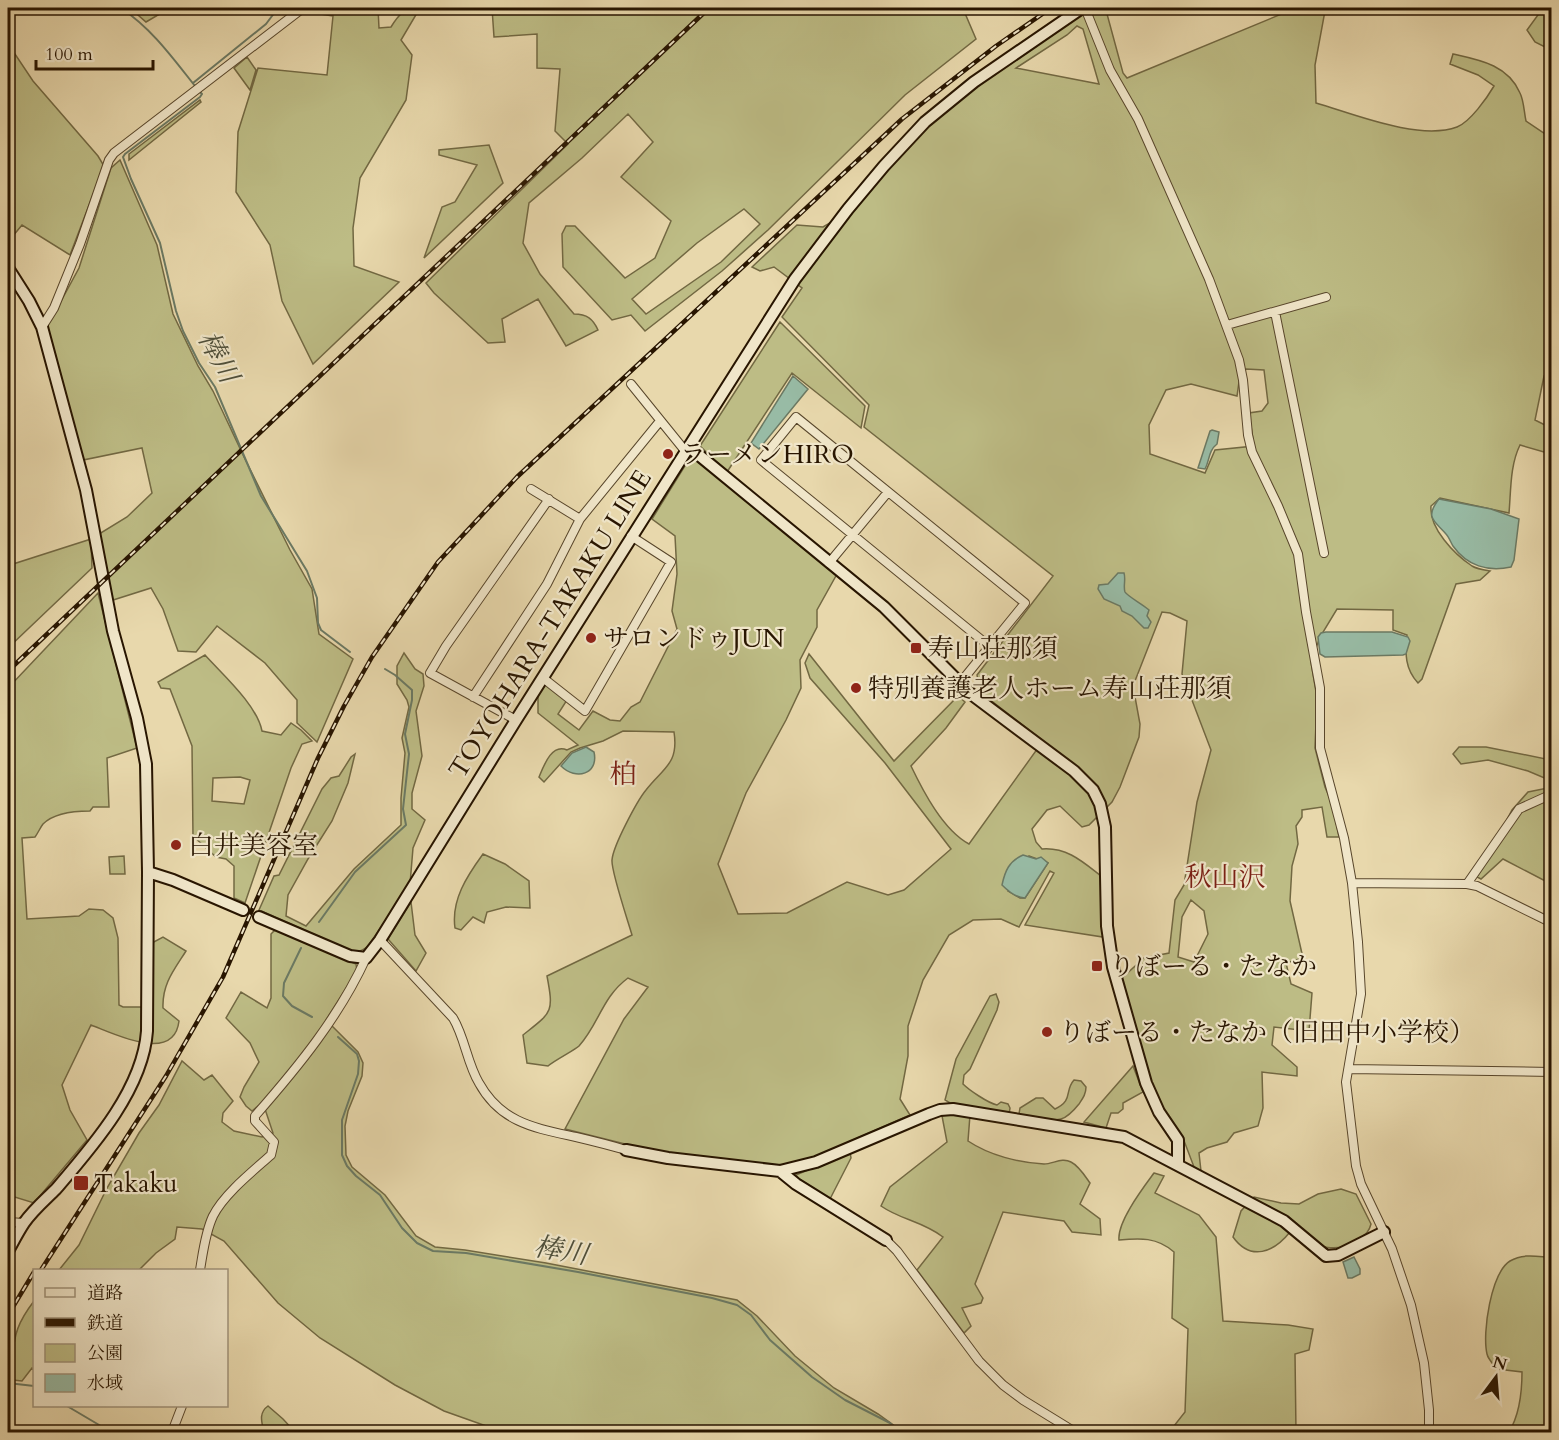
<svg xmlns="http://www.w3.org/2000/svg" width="1559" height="1440" font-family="Cardo,'Noto Serif JP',serif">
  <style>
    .green { fill: #bdbc85; stroke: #726842; stroke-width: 1.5; fill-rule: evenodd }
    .water { fill: #98bba5; stroke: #6b7963; stroke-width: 1.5 }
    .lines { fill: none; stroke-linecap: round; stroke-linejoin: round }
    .stream { stroke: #6b7963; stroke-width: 2 }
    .secondary-tunnel { stroke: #c2b18a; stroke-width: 10; stroke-dasharray: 10 5; stroke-linecap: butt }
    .street-casing { stroke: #58462b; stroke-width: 10 }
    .secondary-casing { stroke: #281500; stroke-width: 14 }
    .street { stroke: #f0e6c9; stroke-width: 8 }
    .secondary { stroke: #f0e6c9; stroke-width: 10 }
    .rail-casing { stroke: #281500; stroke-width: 4.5 }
    .rail { stroke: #f0e6c9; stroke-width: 2; stroke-dasharray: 7; stroke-linecap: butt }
    .poi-dot { fill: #8f2418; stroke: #f0e6c9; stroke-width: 2 }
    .labels { text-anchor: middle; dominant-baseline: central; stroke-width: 4.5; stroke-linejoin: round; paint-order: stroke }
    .poi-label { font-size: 26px; fill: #281500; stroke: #f0e6c9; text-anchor: start }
    .street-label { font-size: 26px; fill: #281500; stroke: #f0e6c9 }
    .water-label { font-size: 27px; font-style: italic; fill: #4f4f3a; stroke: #f0e6c9 }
    .neighbourhood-label { font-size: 27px; fill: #7a1f14; stroke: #f0e6c9 }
  </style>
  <rect width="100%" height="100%" fill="#e8d8ac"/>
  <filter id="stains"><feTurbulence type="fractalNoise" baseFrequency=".00333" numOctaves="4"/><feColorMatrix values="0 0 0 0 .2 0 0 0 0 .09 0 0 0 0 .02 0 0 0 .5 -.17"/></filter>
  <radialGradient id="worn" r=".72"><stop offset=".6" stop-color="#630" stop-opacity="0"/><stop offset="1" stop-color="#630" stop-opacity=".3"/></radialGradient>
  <path class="green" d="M130 8H170L146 22Z
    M298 8H378L379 28 391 27C399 14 404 8 420 8L401 40 412 55 406 100 360 178 353 228 354 266 399 282 313 364 282 301 270 245 236 192 238 132 258 68 327 75 333 16 302 11Z
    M492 8H944L964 11 976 39 905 95 768 230 722 271 645 331 631 315 612 320 563 267 562 234 566 226H575L625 278 655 258 671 221 621 177 653 142 628 114 582 158 529 203 523 243 540 274 574 314C587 314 593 319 598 330L566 346 538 299 502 319 505 342 488 343 434 293 426 283 568 144 555 131 560 69 537 68V34L494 37ZM744 209 760 224 721 262 646 314 632 299 697 243Z
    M1091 8H1113L1107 14 1123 73 1127 78 1296 8H1323L1325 11 1315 65 1316 103C1354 114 1419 141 1457 127 1470 122 1487 98 1494 86L1478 75 1450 64 1453 54C1480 60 1508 65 1520 93 1524 101 1524 112 1526 121L1551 138V371L1544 376 1535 420 1551 428V454L1520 445C1510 465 1511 490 1509 513L1440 498 1431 506C1429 528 1454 554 1472 566 1477 569 1484 570 1490 571L1480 580 1456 584 1422 679 1418 683C1405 669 1405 654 1407 635L1393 630V610L1337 609 1320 637 1311 662 1317 698 1315 748 1325 787 1333 806 1339 837H1327L1322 807 1302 810V817L1296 826 1298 844 1292 866 1290 901 1303 958 1286 963 1291 984 1312 993 1309 1031 1274 1027 1272 1045 1297 1067V1076L1262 1072 1263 1108 1258 1126 1234 1133 1227 1142 1207 1148 1199 1153 1201 1171 1194 1167 1183 1138 1164 1110 1151 1082 1122 978 1144 958 1169 953 1175 900 1184 885 1197 802 1211 750 1182 674 1187 621 1170 613 1162 612 1133 686 1140 724 1139 737 1120 787 1112 802 1089 825 1082 827 1060 806 1047 810 1032 829 1036 842 1042 849C1067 847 1083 862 1101 876L1103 937 1025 925 1054 873 1050 871 1019 927 1001 919 973 920 949 935 923 980 908 1026V1056L900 1099 910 1115 810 1159 777 1166 649 1150 565 1129 624 1019 648 987 628 978C602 997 599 1024 579 1046 575 1050 555 1060 548 1066L527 1063 523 1035C552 1012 554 1013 547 976L632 935C628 921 611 871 612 860 613 846 637 801 646 790 663 768 679 764 674 732L623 731 603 741 580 748 571 752 544 782 539 777C544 765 552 743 567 750L578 745 538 713V694L544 683 567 700 558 714 579 730 593 711 610 720 620 721 631 707 640 702 677 629 672 611 677 574 675 536 652 519 691 456 837 574 817 610V627L800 660 801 688 786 720 746 793 718 864 738 914 787 913 847 882 888 895 904 890 951 849 885 763 810 678 805 663 809 654 894 761 958 696 965 702 946 728 911 766C923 791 943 830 969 844L1043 741 980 692 977 675 1053 576 864 427 869 405 782 317 802 288 774 267 760 271 752 267 797 225 823 227 856 208 885 171 927 126 976 85ZM1077 26 1083 29 1099 84 1016 68 1067 35ZM1246 369 1264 370 1268 403 1262 411 1249 413 1254 446 1215 450 1205 473 1150 454 1149 425 1166 390 1191 384 1237 396 1239 382ZM1029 856 1048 863 1025 898H1020L1008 891ZM1191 900 1204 911 1208 934 1194 962 1178 957 1182 917Z
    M1543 8H1551V50L1535 42 1527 30Z
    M8 49 15 54 33 81 98 156 104 166 70 255 22 225 8 242Z
    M247 57 256 70 250 90 234 68Z
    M200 100 201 102 129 160V154Z
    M489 145 503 183 424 258 442 207 455 202 477 165 439 155V150Z
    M120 160 157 245 173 314 198 366 213 391 244 457 290 550 312 589 319 634 353 659 317 742 297 723V700L265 663 217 626 196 652 178 651 163 609 151 588 110 601 91 542 92 568 8 648V555L13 564 91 539 127 517 152 493 142 448 83 460 47 327 79 268 111 168Z
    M780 322 865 406 861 428 792 373 727 472 700 446Z
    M98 593 137 748 107 758 109 807H93L90 811C76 811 54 813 43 824 40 828 38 833 35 837L22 838 27 919 79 916 89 909 103 910 113 918 118 938 119 1005 123 1007H149L150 944 163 937 186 951C174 970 162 984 163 1008L179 1021C174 1064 115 1034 91 1025L62 1085 70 1110 87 1140 34 1203 8 1195V688Z
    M404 653 415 669 423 674 424 686 416 711 422 756 412 793V809L425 820 413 848 410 884 369 945C362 952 358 952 349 950L259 910 274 876 279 875 322 789 331 778 339 776 351 757 355 754 348 783 332 821 308 859 288 895 286 916 306 926 354 869 401 825V798L405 753 402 738 409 707 407 700 397 684V666Z
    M205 655C223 675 257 705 262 731L281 735 291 723 301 730 312 741 302 744 291 768 245 903 234 898V866L226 859 216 857 193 836 192 746 170 689 161 688 158 682ZM240 777 250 780 244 804 212 801 213 778Z
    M1459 747H1486L1551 760V884L1503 859 1481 879 1477 877 1512 810 1528 792 1548 788 1547 779 1528 771 1488 760 1461 764 1453 754Z
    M483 854 505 864 529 881 530 908 506 907 487 912 484 923 473 917 461 930 455 928C451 900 467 876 483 854Z
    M124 856 125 874H110L109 857Z
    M411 902 415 935 426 953 416 971 388 939Z
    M276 929 356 964 357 971 326 1020 358 1052 363 1063 362 1076 348 1111 345 1126 346 1155 352 1167 385 1195 416 1236 435 1247 465 1250 546 1263 737 1300 757 1316 795 1356 834 1388 878 1414 903 1432H503L444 1411 395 1385 320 1338 278 1303 224 1241 202 1229 177 1227 175 1239 156 1253 139 1270H59L79 1245 107 1188 139 1133 159 1105 182 1061 204 1080 212 1075 233 1101 223 1113 222 1122 234 1131 262 1137 273 1133 265 1109 258 1106 252 1111 246 1106 240 1097 244 1087 259 1062 250 1043 226 1018 241 992 267 1008 271 998V934Z
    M996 994 999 1002 997 1010 970 1069 964 1075 963 1084C969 1090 988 1103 997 1105L1001 1102 1008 1104 1010 1108 1009 1114 950 1103 945 1100 956 1059 990 996Z
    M1133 1066 1143 1092 1123 1103V1109L1118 1113H1111L1106 1128 1084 1122Z
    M1074 1080 1081 1081 1086 1087C1086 1094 1083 1098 1079 1104 1075 1109 1068 1117 1061 1119 1050 1122 1030 1118 1019 1114L1020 1108 1036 1098H1043L1055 1109C1074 1100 1064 1091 1074 1080Z
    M951 1112 970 1115 968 1141C989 1155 1019 1163 1044 1164 1053 1164 1062 1157 1071 1162 1079 1166 1085 1176 1090 1183L1080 1204 1100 1219 1101 1235 1072 1232 1064 1221 1003 1212 975 1284 983 1298 981 1303 962 1308 971 1326 964 1333 917 1270 943 1237C922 1221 901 1220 881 1206L890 1187 947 1142 942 1116Z
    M850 1152 851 1158 830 1199 799 1179 796 1175Z
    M1154 1173 1164 1176 1155 1193 1199 1215 1216 1237 1223 1321 1288 1325 1313 1329 1309 1350 1295 1354 1296 1432H1163L1174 1426 1185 1412 1188 1329 1172 1318 1174 1252C1157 1237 1140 1238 1119 1240 1117 1222 1143 1188 1154 1173Z
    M1341 1189 1356 1194 1371 1224C1369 1232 1366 1234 1359 1239 1333 1257 1315 1244 1290 1232 1274 1252 1251 1262 1233 1237L1241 1211 1254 1197 1281 1203 1299 1204 1318 1194Z
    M1551 1252V1432H1509C1520 1414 1522 1393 1522 1372L1497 1369C1493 1364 1488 1359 1487 1354 1482 1333 1491 1273 1510 1261 1522 1254 1534 1256 1547 1257Z
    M34 1301V1369L32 1368 22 1381 13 1380C9 1373 11 1368 12 1360 14 1334 18 1322 34 1301Z
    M268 1406 283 1419 295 1432H264C262 1423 258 1413 268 1406Z"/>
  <path class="water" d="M793 376 808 389 759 449 751 443Z
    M1212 430 1219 432 1217 444C1208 451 1210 460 1205 469L1198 468 1210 431Z
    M1439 499 1491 509 1519 519 1514 560 1511 567C1488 572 1467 566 1453 546 1451 543 1449 537 1446 534 1435 521 1424 518 1439 499Z
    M1118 573H1124C1126 579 1123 587 1125 592 1127 596 1144 605 1149 610L1147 616 1151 622 1148 628H1144L1132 616 1122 611 1120 606 1104 599 1098 589 1099 585 1108 584Z
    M1326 632H1392L1408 637 1410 641 1406 654 1403 655 1325 657 1320 654 1318 637 1321 633Z
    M586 747 594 752C599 774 576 781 561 766L572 753Z
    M1023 855 1036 859 1041 857 1048 863 1025 898C1016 898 1008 891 1002 885 1005 871 1009 861 1023 855Z
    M1354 1257 1360 1269V1274L1352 1278H1348L1343 1262Z"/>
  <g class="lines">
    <path class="stream" d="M121 8C152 29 172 57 195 86
      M193 83 266 24 278 8
      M199 91 202 94 200 97 125 154 123 157 131 179 160 243 176 311 183 331 199 363 215 387 261 496 307 571 317 598 318 623 321 630 350 652
      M319 922 355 872 406 825 403 809 409 754 405 734 412 700V690L395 675 385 669
      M301 948 284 983 283 996 292 1006 312 1017
      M338 1037 357 1054 359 1061 358 1074 342 1120V1155L347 1166 356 1176 380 1195 402 1228 417 1243 433 1251 466 1253 578 1272 712 1298 737 1305 751 1315 770 1340 812 1377 845 1400 890 1423 899 1432
      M8 1383 34 1386
      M67 1406 111 1432"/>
    <path class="secondary-tunnel" d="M243 910 259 917"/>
    <defs>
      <path id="street" d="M1085 8 1110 70 1138 119 1209 279 1239 360 1243 380 1248 435 1252 452 1278 506 1298 554 1306 612 1320 688V748L1344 838 1352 883 1358 942 1361 994 1346 1082 1356 1166 1361 1184 1392 1249 1411 1305 1424 1363 1429 1410V1432
        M1275 312 1324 553
        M1227 325 1326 297
        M42 327 54 308 80 244 109 160 114 153 303 8
        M631 384 686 452
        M531 489 580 519
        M829 563 888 492
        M543 678 585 711 671 562 631 536
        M960 683 1025 603 796 417 761 460 989 646
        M473 697 547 584 580 519 660 421
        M516 720 430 673 446 646 549 499
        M1352 883 1467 884 1477 886 1552 923
        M1467 884 1519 809 1552 794
        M380 940 453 1018C465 1038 467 1063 479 1083 501 1123 535 1128 576 1137 593 1141 609 1145 626 1150
        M1349 1069 1552 1072
        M8 1222 24 1223
        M886 1240 897 1251 979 1361 1003 1385 1023 1400 1075 1432
        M200 1270C203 1253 205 1233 213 1216 224 1194 253 1171 271 1155L274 1142 255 1121V1116C298 1067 339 1017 366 958
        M172 1432 182 1406"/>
      <path id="secondary" d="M8 268 29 301 42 327 86 490 113 631 137 718 146 764 148 872
        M689 447 884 607 971 694 1074 771 1093 790 1100 804 1105 827 1107 926 1113 967 1146 1083 1159 1112 1178 1140V1165
        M259 917 350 956 366 958 380 940 516 720 795 279 848 209 884 166 925 122 974 82 1082 8
        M626 1150 668 1158 780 1171 816 1162 929 1114 940 1110 953 1109 1124 1137 1284 1221 1326 1256 1338 1255 1384 1232
        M780 1171 796 1184 886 1240
        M8 1251C13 1242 18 1232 24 1223 33 1210 45 1200 56 1189 93 1146 143 1089 147 1031L148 872 173 880 243 910"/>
    </defs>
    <use href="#street" class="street-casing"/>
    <use href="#secondary" class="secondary-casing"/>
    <use href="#street" class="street"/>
    <use href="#secondary" class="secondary"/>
    <defs>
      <path id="rail" d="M8 671 709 8
        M41 1270 166 1076 223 977 318 758 344 706 372 657 438 562 517 477 902 119 996 46 1051 8
        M8 1315 34 1272"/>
    </defs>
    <use href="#rail" class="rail-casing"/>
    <use href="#rail" class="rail"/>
  </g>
  <g class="poi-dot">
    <circle cx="668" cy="454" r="6"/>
    <circle cx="591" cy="638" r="6"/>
    <rect x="910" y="642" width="12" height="12" rx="3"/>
    <circle cx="856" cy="688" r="6"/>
    <circle cx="176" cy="845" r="6"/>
    <rect x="1091" y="960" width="12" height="12" rx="3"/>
    <circle cx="1047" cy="1032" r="6"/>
    <rect x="73" y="1175" width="16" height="16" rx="3"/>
  </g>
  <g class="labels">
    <g class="poi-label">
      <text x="680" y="454">ラーメンHIRO</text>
      <text x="603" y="638">サロンドゥJUN</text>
      <text x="928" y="648">寿山荘那須</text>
      <text x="868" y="688">特別養護老人ホーム寿山荘那須</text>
      <text x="188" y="845">白井美容室</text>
      <text x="1109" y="966">りぼーる・たなか</text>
      <text x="1059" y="1032">りぼーる・たなか（旧田中小学校）</text>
      <text x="94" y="1183">Takaku</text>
    </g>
    <g class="street-label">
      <text transform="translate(550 624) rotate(-58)">TOYOHARA-TAKAKU LINE</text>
    </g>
    <g class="water-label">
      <text transform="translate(218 357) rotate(62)">棒川</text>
      <text transform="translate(561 1251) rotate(10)">棒川</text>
    </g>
    <g class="neighbourhood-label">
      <text x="623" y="774">柏</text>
      <text x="1225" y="877">秋山沢</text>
    </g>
  </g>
  <rect width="1559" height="1440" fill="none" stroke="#e8d8ac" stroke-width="30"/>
  <rect x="9" y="9" width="1541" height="1422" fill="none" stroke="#281500" stroke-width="3"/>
  <rect x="15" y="15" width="1529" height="1410" fill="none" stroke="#281500" stroke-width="1.5"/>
  <rect x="33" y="1269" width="195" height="138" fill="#f0e6c9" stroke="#a09279" stroke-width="1.5"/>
  <rect x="45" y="1288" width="30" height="9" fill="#f0e6c9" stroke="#a09279" stroke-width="1.5"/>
  <text x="87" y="1299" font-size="18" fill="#281500">道路</text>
  <rect x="45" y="1318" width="30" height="9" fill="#281500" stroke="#a09279" stroke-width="1.5"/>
  <text x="87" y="1329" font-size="18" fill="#281500">鉄道</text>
  <rect x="45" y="1344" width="30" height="18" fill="#bdbc85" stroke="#a09279" stroke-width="1.5"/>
  <text x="87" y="1359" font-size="18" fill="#281500">公園</text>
  <rect x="45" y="1374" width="30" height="18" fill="#98bba5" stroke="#a09279" stroke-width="1.5"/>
  <text x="87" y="1389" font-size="18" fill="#281500">水域</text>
  <g transform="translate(1496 1377) rotate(16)" stroke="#f0e6c9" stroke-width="4.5" paint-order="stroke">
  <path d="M0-4.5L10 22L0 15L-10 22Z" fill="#281500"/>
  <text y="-9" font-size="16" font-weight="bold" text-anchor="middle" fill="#281500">N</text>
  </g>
  <path d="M36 60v9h117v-9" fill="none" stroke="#281500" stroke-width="3"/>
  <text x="45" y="60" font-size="18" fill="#281500" stroke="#f0e6c9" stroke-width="4.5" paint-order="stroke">100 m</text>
  <rect width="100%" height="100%" filter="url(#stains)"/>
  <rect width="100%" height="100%" fill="url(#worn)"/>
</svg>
